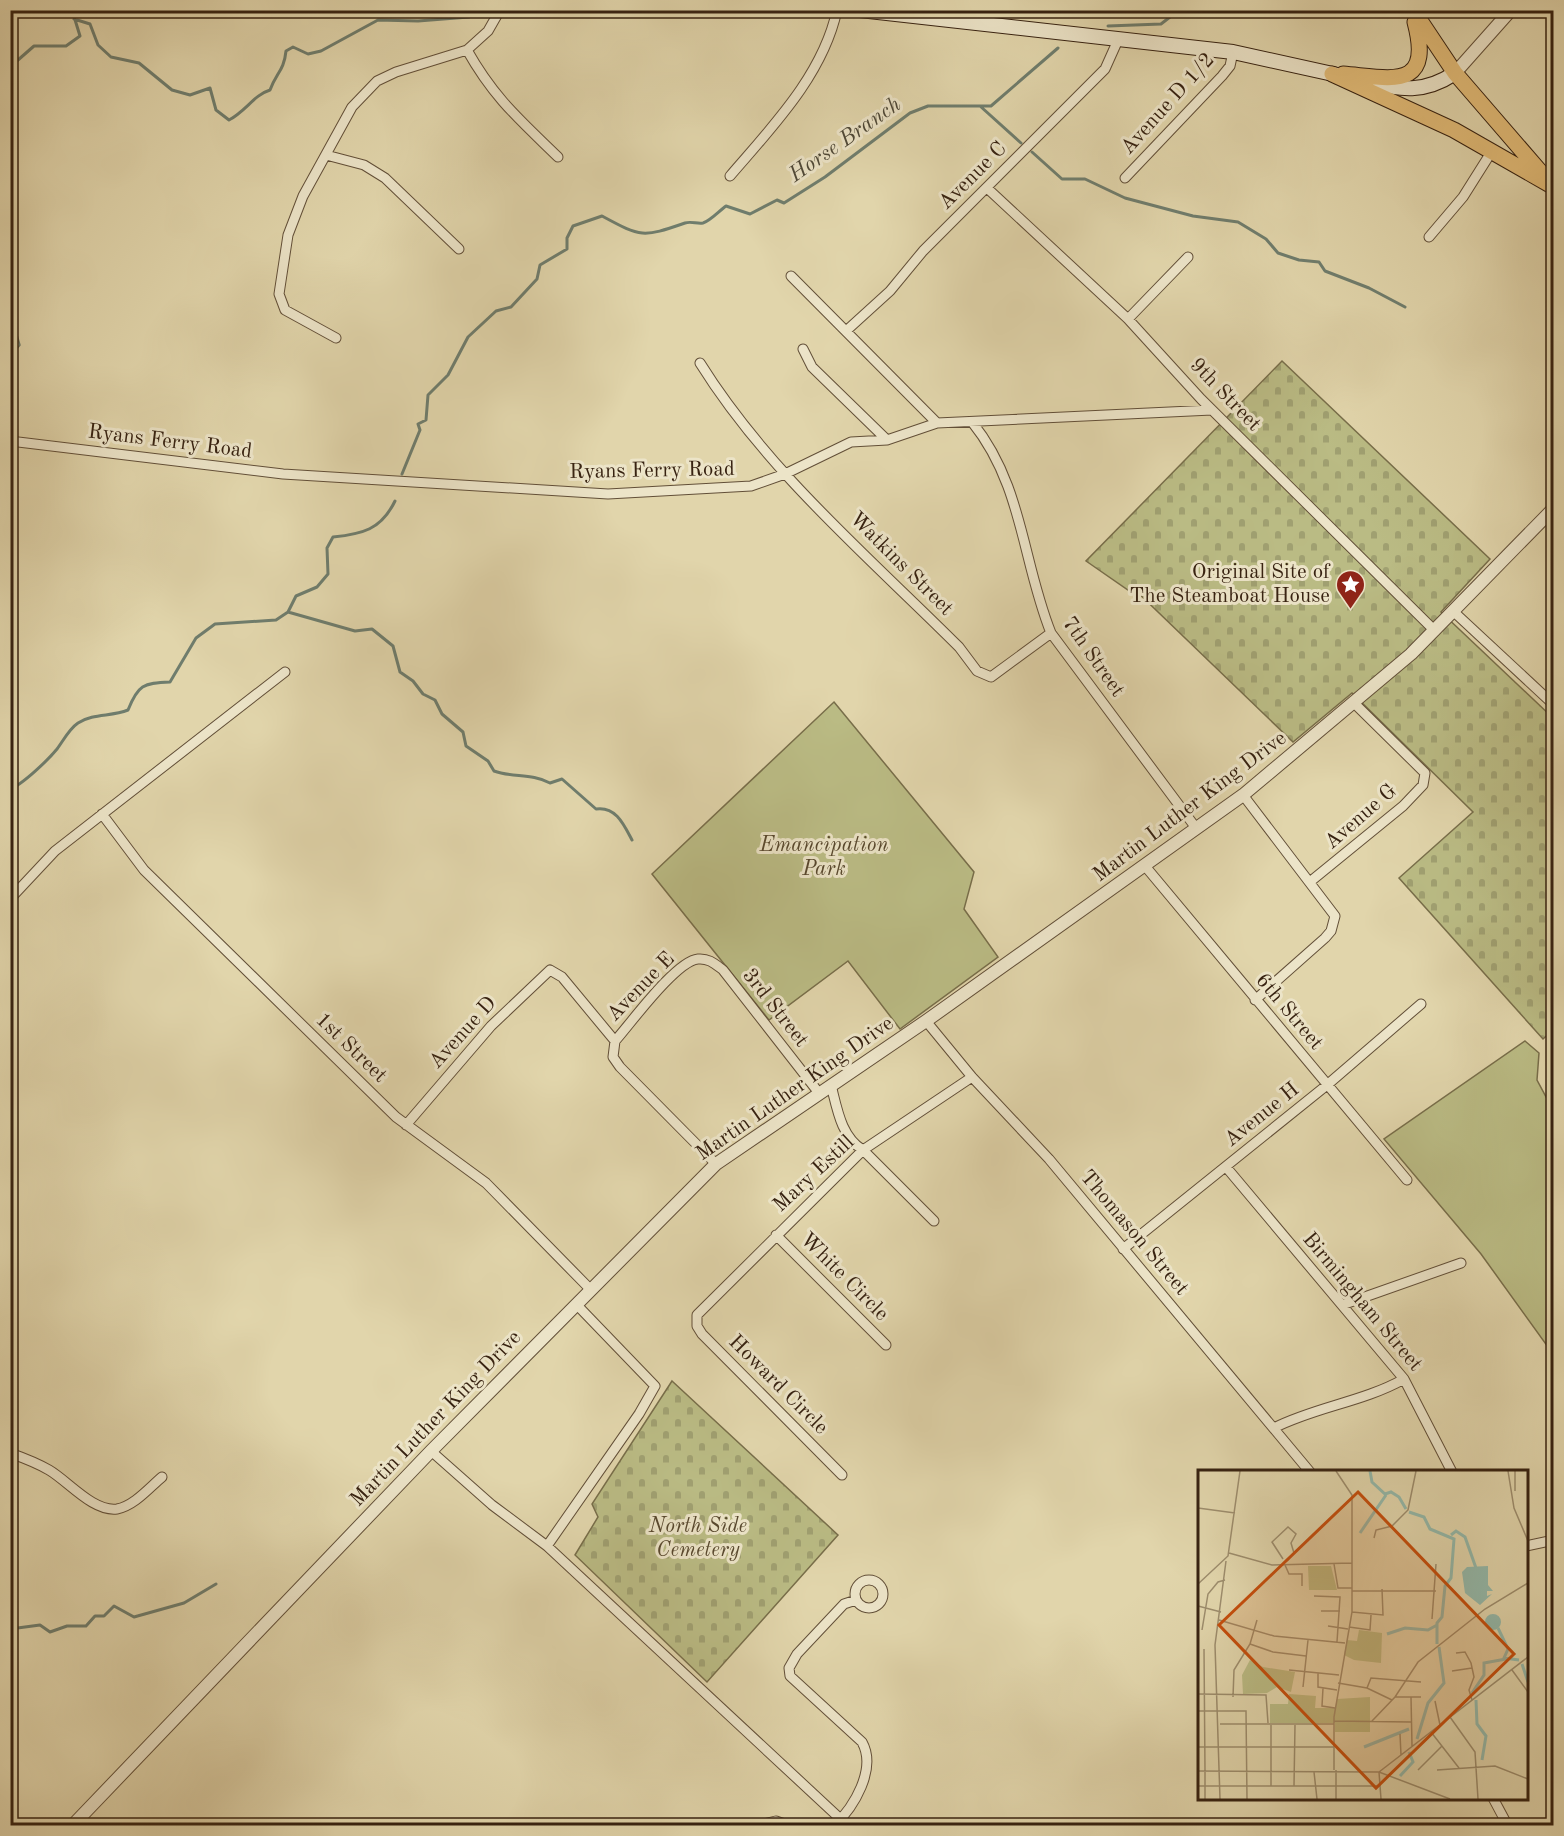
<svg xmlns="http://www.w3.org/2000/svg" width="1564" height="1836" font-family="'Old Standard TT',serif">
  <style>
    .green { fill: #babb84; stroke: #786e4a; stroke-width: 1.5 }
    .cemetery { fill: url(#cemetery-stones); stroke: #786e4a; stroke-width: 1.5 }
    .water { fill: url(#water-rules); stroke: #6f7d6d; stroke-width: 1.5 }
    .lines { fill: none; stroke-linecap: round; stroke-linejoin: round }
    .stream { stroke: #6f7d6d; stroke-width: 3 }
    .minor-casing { stroke: #624f38; stroke-width: 11 }
    .tertiary-casing { stroke: #624f38; stroke-width: 14 }
    .secondary-casing { stroke: #372211; stroke-width: 16 }
    .primary-casing { stroke: #372211; stroke-width: 17 }
    .minor { stroke: #ece4c8; stroke-width: 9 }
    .tertiary { stroke: #ece4c8; stroke-width: 12 }
    .secondary { stroke: #ece4c8; stroke-width: 14 }
    .primary { stroke: #e0ba76; stroke-width: 15 }
    .labels { text-anchor: middle; dominant-baseline: central; stroke-width: 6; stroke-linejoin: round; paint-order: stroke }
    .street-label { font-size: 21px; fill: #372211; stroke: #ece4c8 }
    .poi-label { font-size: 21px; fill: #372211; stroke: #ece4c8; text-anchor: end }
    .park-label { font-size: 21px; font-style: italic; fill: #58482e; stroke: #ece4c8 }
    .water-label { font-size: 22px; font-style: italic; fill: #4e4837; stroke: #ece4c8 }
    .inset-river { fill: none; stroke: #94b9aa; stroke-width: 3 }
    .inset-road { fill: none; stroke: #9d8d6d; stroke-width: 1.5 }
    .view { fill: #c54e0d; fill-opacity: 0.15; stroke: #c54e0d; stroke-width: 3 }
    .inset-edge { fill: none; stroke: #372211; stroke-width: 3 }
  </style>
  <defs>
    <pattern id="cemetery-stones" width="16" height="16" patternUnits="userSpaceOnUse" patternTransform="scale(1.5)"><rect width="16" height="16" fill="#babb84"/><path d="M2 7V4a2 2 0 0 1 4 0v3zM10 15v-3a2 2 0 0 1 4 0v3z" fill="#a0a071"/></pattern>
    <pattern id="water-rules" width="6" height="5" patternUnits="userSpaceOnUse" patternTransform="scale(1.5)"><rect width="6" height="5" fill="#94b9aa"/><path d="M0 2.5h6" fill="none" stroke="#7a9689"/></pattern>
  </defs>
  <rect width="100%" height="100%" fill="#e1d5ab"/>
  <filter id="stains"><feTurbulence type="fractalNoise" baseFrequency=".00333" numOctaves="4"/><feColorMatrix values="0 0 0 0 .2 0 0 0 0 .09 0 0 0 0 .02 0 0 0 .5 -.17"/></filter>
  <radialGradient id="worn" r=".72"><stop offset=".6" stop-color="#630" stop-opacity="0"/><stop offset="1" stop-color="#630" stop-opacity=".3"/></radialGradient>
  <path class="green" d="M834 702 974 872 964 909 998 957 900 1029 848 961 769 1020 652 874Z
    M1525 1041 1539 1053 1537 1080 1553 1110V1354L1481 1254 1384 1139Z"/>
  <path class="cemetery" d="M1282 361 1490 559 1441 612 1553 718V1030L1543 1039 1399 878 1473 812 1352 693 1293 742 1132 587 1128 590 1086 561Z
    M672 1381 838 1535 707 1682 575 1555 598 1517 592 1504Z"/>
  <path class="water" d="M11 314 20 345 11 356H10Z"/>
  <g class="lines">
    <path class="stream" d="M74 19 90 24 98 45 111 57 139 63 172 90 190 95 210 88 216 110 229 120C246 111 254 95 270 90 276 73 284 71 286 51L293 47 308 54 321 51 378 20 418 21 469 17 471 10
      M1108 26 1161 24 1179 10
      M10 67 34 46H66L80 36 72 10
      M980 106 1021 143
      M1032 152 1062 179H1085L1125 198 1193 216 1238 222 1266 239 1278 253 1299 260 1319 262 1325 271 1369 288 1405 307
      M402 474 420 430 418 424 426 420 428 395 448 375 468 337 496 311 511 307 537 279 540 265 567 249V238L573 226 602 216C641 237 642 238 685 223 691 221 697 224 703 223 710 221 719 211 726 206L750 214 777 200 784 203 825 177 910 113 928 106H991L1058 48
      M288 612 355 631 372 629 393 646 400 672 413 681 423 694 435 700 442 714 463 732 466 746 488 761 494 771C513 778 531 773 550 783L562 779 596 809C616 806 624 825 632 840
      M10 789C22 785 48 760 57 749 63 741 69 729 78 723 94 713 111 717 128 710 138 685 143 683 170 682L196 638 215 624 276 620 288 612 296 596 317 587 328 574 327 548 333 537C362 534 381 530 395 501
      M10 1629 40 1625 50 1632 67 1626H86L95 1616H104L114 1606 134 1617 184 1603 216 1584"/>
    <defs>
      <path id="minor" d="M467 50C494 98 519 119 558 157
        M326 155 364 165 385 178 459 249
        M730 176C772 127 823 75 837 10
        M1125 178 1222 76 1230 66 1233 52
        M987 188 1128 319 1201 399 1435 631
        M1429 237 1463 197 1492 151
        M791 276 937 423
        M1128 319 1188 257
        M846 331 890 291 923 251 1105 69 1118 40
        M336 338 285 310 279 294 288 235 303 196 352 107 377 81 396 72 467 50 488 31 500 10
        M803 349 812 367 887 440
        M700 363C768 472 869 557 959 647L977 671 991 677 1051 633
        M972 422C1023 485 1022 561 1051 633L1196 828
        M10 441 283 474 608 494 751 486 785 474 851 442 887 440 937 423 1212 410
        M1454 612 1554 705
        M1243 795 1335 916 1331 931 1325 938 1255 1000
        M102 814 144 870 396 1117 486 1183 591 1290
        M1145 866 1407 1180
        M1311 881 1403 806 1423 785 1425 773 1354 703
        M10 899 55 851 285 672
        M926 1021 972 1077 1049 1159 1310 1472
        M615 1041C631 1023 676 961 698 959 709 958 715 964 723 970L819 1093
        M831 1085C837 1108 841 1137 863 1150L934 1221
        M406 1125 491 1026 550 970 562 977 615 1041 613 1057 620 1067 716 1164
        M1226 1167 1404 1379 1452 1472
        M776 1235 886 1345
        M1123 1249 1327 1085 1421 1004
        M1342 1305 1461 1263
        M1274 1428C1315 1407 1363 1402 1404 1379
        M431 1451 492 1505 547 1546 848 1826
        M10 1453C24 1458 37 1463 49 1470 68 1481 93 1512 117 1509 134 1506 149 1488 162 1477
        M842 1475 702 1334 697 1326V1315L863 1150 972 1077
        M547 1546 639 1414 655 1386 576 1304
        M1526 1546 1554 1540
        M855 1594a14 14 0 1 1 28 0a14 14 0 1 1-28 0Z
        M1493 1798 1508 1826
        M755 1826 776 1821 790 1826
        M834 1826C854 1807 877 1769 862 1742L790 1676 789 1668 797 1654 844 1604 856 1600"/>
      <path id="tertiary" d="M1455 73 1511 10
        M72 1826 431 1451 716 1164 926 1021 1243 795 1411 654 1554 508"/>
      <path id="secondary" d="M860 10 1233 52 1342 76
        M1364 81C1400 89 1422 95 1455 73"/>
      <path id="primary" d="M1413 10 1455 73 1544 176
        M1332 74 1454 130 1552 186
        M1343 74C1392 78 1433 91 1415 22"/>
    </defs>
    <use href="#minor" class="minor-casing"/>
    <use href="#tertiary" class="tertiary-casing"/>
    <use href="#secondary" class="secondary-casing"/>
    <use href="#primary" class="primary-casing"/>
    <use href="#minor" class="minor"/>
    <use href="#tertiary" class="tertiary"/>
    <use href="#secondary" class="secondary"/>
    <use href="#primary" class="primary"/>
  </g>
  <defs>
    <symbol id="sight-pin" viewBox="-11 -11 22 30"><path d="M0 17L-7.5 6A9.5 9.5 0 1 1 7.5 6Z" fill="#8f2418" stroke="#ece4c8"/><path d="M0-6L1.8-2.2L6-1.7L2.9 1.2L3.7 5.4L0 3.3L-3.7 5.4L-2.9 1.2L-6-1.7L-1.8-2.2Z" fill="#fff"/></symbol>
  </defs>
  <g fill-rule="evenodd">
    <use href="#sight-pin" x="1334" y="568" width="33" height="45"/>
  </g>
  <g class="labels">
    <g class="street-label">
      <text transform="translate(1168 104) rotate(-48)">Avenue D 1/2</text>
      <text transform="translate(973 176) rotate(-45)">Avenue C</text>
      <text transform="translate(1225 395) rotate(46)">9th Street</text>
      <text transform="translate(170 442) rotate(7)">Ryans Ferry Road</text>
      <text transform="translate(652 471) rotate(-1)">Ryans Ferry Road</text>
      <text transform="translate(901 564) rotate(45)">Watkins Street</text>
      <text transform="translate(1093 657) rotate(55)">7th Street</text>
      <text transform="translate(1190 807) rotate(-37)">Martin Luther King Drive</text>
      <text transform="translate(1361 817) rotate(-41)">Avenue G</text>
      <text transform="translate(641 987) rotate(-46)">Avenue E</text>
      <text transform="translate(775 1008) rotate(52)">3rd Street</text>
      <text transform="translate(1289 1012) rotate(50)">6th Street</text>
      <text transform="translate(463 1033) rotate(-48)">Avenue D</text>
      <text transform="translate(351 1048) rotate(44)">1st Street</text>
      <text transform="translate(795 1089) rotate(-35)">Martin Luther King Drive</text>
      <text transform="translate(1262 1115) rotate(-39)">Avenue H</text>
      <text transform="translate(814 1174) rotate(-43)">Mary Estill</text>
      <text transform="translate(1134 1233) rotate(50)">Thomason Street</text>
      <text transform="translate(844 1277) rotate(45)">White Circle</text>
      <text transform="translate(1362 1302) rotate(50)">Birmingham Street</text>
      <text transform="translate(778 1385) rotate(45)">Howard Circle</text>
      <text transform="translate(436 1419) rotate(-46)">Martin Luther King Drive</text>
    </g>
    <g class="poi-label">
      <text x="1330" y="572">Original Site of<tspan x="1330" dy="24">The Steamboat House</tspan></text>
    </g>
    <g class="park-label">
      <text x="824" y="845">Emancipation<tspan x="824" dy="24">Park</tspan></text>
      <text x="698" y="1526">North Side<tspan x="698" dy="24">Cemetery</tspan></text>
    </g>
    <g class="water-label">
      <text transform="translate(845 140) rotate(-35)">Horse Branch</text>
    </g>
  </g>
  <g transform="translate(1198 1470)">
    <rect width="330" height="330" fill="#e1d5ab"/>
    <path d="M161 160 184 163 183 193 156 190 146 185 149 170 159 171ZM52 190 65 197 97 202 93 222 79 217 69 223 45 224 44 205Z" fill="#babb84"/>
    <path d="M110 96H133L139 120H111ZM91 224 118 226 117 238H137L139 229 172 227V262H137V253H72V234H90Z" fill="#babb84"/>
    <path d="M290 96V115L295 121H289V126L294 124 282 135 267 123 264 102 269 97ZM287 152a8 8 0 1 1 16 0a8 8 0 1 1-16 0Z" fill="#94b9aa"/>
    <path class="inset-river" d="M172 1 174 12 187 24 193 22 201 27 208 39M211 42 226 47 232 59 256 69 253 108 247 116 244 147 239 153V174M162 63 188 25M253 65 258 61 267 67 278 98M300 158 310 179 306 188 321 190M189 164 207 158 230 160 239 155M324 194 330 212M274 223 286 205V193L308 189M278 230 279 254 288 266 284 290M219 269 230 233 246 213 241 177M166 277 211 259M202 306 215 292 211 282"/>
    <path class="inset-road" d="M310 1 316 38 330 71M317 1V21M0 38 37 43M176 68 178 60 194 56 210 40 218 1M31 83 74 95 154 93M85 89 74 72 90 57 98 64 93 73 96 83 89 91M136 94 140 118H154M87 95 91 104H104V116M0 114 30 86 42 1M154 121H238M116 126 142 127 139 172M0 136 23 142M123 141H142M154 142 185 145 184 119M234 149 238 94M21 150 76 166 147 173M130 156 150 159M151 157 172 160 173 145M4 160 10 124 20 112 27 110M52 174 75 182 108 186M6 179 7 301M258 183 267 182 273 193 276 207 271 220 274 230M91 200 141 205M314 200 330 222M254 201 274 198M120 203V217L139 220M140 213 169 218 194 230M105 217 110 170M125 218 124 236 137 238M169 218 173 208 223 212M0 224 68 225 70 253M35 227 36 200 52 174 59 150M197 227H223M213 227 214 276M237 231 242 255M0 241H48L49 329M252 247 277 282 280 329M136 251 213 252M174 251 197 227 220 192 287 139 330 113M22 254H136M233 262 261 298M202 264 203 285M0 277H136M136 300V247L154 142V25L138 1M138 300V329M220 300 244 276M239 300 297 296 330 309M0 301 181 302 252 329M116 302 119 329M181 302 183 329M181 302 330 187M0 316H182M73 316V255M96 316 97 255M7 329V301M22 329 17 175 28 91"/>
    <path class="view" d="M160 22 316 184 178 318 21 155Z"/>
    <rect width="330" height="330" class="inset-edge"/>
  </g>
  <rect width="1564" height="1836" fill="none" stroke="#e1d5ab" stroke-width="36"/>
  <rect x="12" y="12" width="1540" height="1812" fill="none" stroke="#372211" stroke-width="3"/>
  <rect x="18" y="18" width="1528" height="1800" fill="none" stroke="#372211" stroke-width="1.5"/>
  <rect width="100%" height="100%" filter="url(#stains)"/>
  <rect width="100%" height="100%" fill="url(#worn)"/>
</svg>
